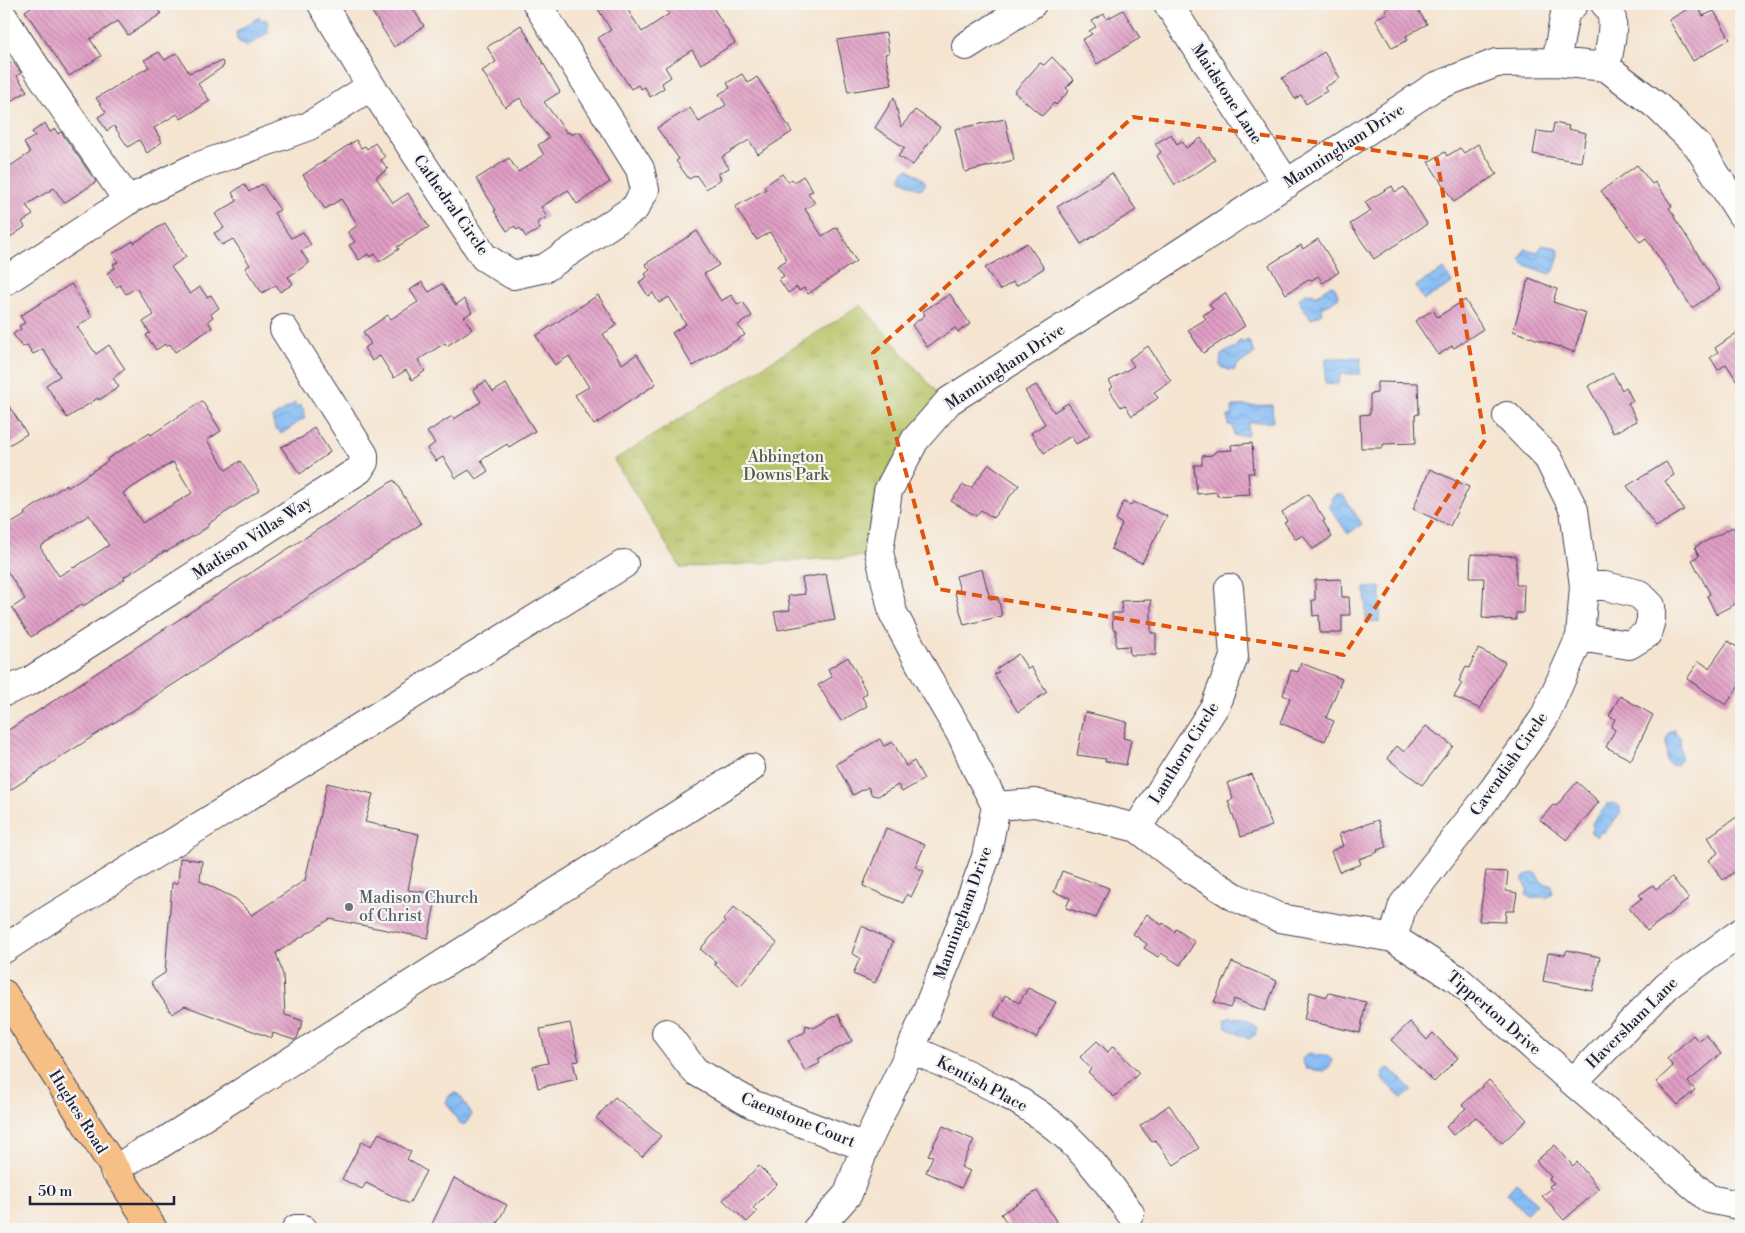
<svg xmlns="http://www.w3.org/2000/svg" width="1745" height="1233" font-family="'Libre Bodoni',serif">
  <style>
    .park { fill: url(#park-tufts); stroke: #6c724f }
    .water { fill: url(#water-waves); stroke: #546f98 }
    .building { fill: url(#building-back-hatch); fill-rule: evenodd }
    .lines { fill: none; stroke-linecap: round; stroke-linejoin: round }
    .minor-casing { stroke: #423f51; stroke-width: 30 }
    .major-casing { stroke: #423f51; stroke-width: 30 }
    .minor { stroke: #fff; stroke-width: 28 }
    .major { stroke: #f5bf86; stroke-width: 28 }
    .marked { fill: none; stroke: #de560e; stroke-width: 4; stroke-dasharray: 10 6; stroke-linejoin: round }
    .worship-dot { fill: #6b7280; stroke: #f6f6f2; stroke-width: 2 }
    .labels { text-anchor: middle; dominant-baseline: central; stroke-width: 4.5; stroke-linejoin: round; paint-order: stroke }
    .street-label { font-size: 16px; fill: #22223b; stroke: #f6f6f2 }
    .park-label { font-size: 16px; fill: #565a49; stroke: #f6f6f2 }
    .worship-label { font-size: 16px; fill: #5b616d; stroke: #f6f6f2; text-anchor: start }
  </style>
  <defs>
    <pattern id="park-tufts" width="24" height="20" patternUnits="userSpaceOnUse" patternTransform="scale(1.25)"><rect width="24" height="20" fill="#b6c263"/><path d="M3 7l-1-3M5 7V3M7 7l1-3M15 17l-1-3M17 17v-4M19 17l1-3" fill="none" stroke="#9ca657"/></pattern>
    <pattern id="water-waves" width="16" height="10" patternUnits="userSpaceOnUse" patternTransform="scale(1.25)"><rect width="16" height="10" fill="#85bcf5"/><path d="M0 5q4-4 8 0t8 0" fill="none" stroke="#73a1d3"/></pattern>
    <pattern id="building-back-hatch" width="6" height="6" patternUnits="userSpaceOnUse" patternTransform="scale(1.25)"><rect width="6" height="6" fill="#e19fc5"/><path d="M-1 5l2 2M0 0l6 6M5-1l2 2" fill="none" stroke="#b681a1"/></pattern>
  </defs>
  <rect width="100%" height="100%" fill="#f6f6f2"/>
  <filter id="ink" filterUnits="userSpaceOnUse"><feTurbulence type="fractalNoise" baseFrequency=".02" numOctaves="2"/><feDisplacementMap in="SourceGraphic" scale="10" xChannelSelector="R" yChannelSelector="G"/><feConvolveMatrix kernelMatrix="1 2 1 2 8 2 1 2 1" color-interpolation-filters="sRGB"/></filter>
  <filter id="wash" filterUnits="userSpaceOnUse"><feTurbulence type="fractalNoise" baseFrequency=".0096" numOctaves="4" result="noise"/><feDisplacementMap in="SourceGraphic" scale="20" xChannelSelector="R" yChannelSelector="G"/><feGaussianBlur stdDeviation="1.12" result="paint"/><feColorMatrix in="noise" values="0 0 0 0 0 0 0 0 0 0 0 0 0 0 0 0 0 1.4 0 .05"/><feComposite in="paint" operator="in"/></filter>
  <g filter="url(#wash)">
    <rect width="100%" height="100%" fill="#f5e4d0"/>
    <path class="park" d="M861 305 940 396 869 556 681 568 614 460Z"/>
    <path class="water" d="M259 17 261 20 266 19 269 24 267 28 269 32 246 47 244 43H241L237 40 236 32Z
      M909 169 925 181V185L922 188 918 189 902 180V174L904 171Z
      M1542 245 1558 248 1559 255 1554 271 1550 274 1523 264 1520 261 1525 249 1538 252Z
      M1444 269 1452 283 1424 300 1416 288 1417 285Z
      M1331 285 1334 286 1339 297 1324 307 1323 305 1322 313 1311 319 1299 302V299L1307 292 1308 294 1313 293 1315 296Z
      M1241 340 1243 343 1247 340 1249 341 1255 353 1235 367 1236 369 1233 371 1232 369 1230 371 1224 368H1222L1220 365 1221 355 1238 345 1237 343Z
      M1326 358H1361L1360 374H1340L1339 384 1325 383Z
      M295 403 297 407 300 405 303 408 305 418 281 434 279 430 275 429 272 418Z
      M1272 405 1273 422 1248 423V435L1234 436 1233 425H1228V416H1232V406Z
      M1338 493 1339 496 1342 494 1362 524 1348 534 1328 505 1333 501 1331 498Z
      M1381 587 1380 621 1366 622 1365 588Z
      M1675 730V734L1680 737 1681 759 1677 765H1671L1667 762 1666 740 1670 731Z
      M1613 803 1620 807V814L1604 833 1601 832 1597 837 1590 832 1593 827 1592 823 1608 804Z
      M1536 873 1541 882 1552 886 1553 893 1547 898 1539 897 1532 899 1526 895 1528 888 1523 881V878L1528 874Z
      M1230 1017C1240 1017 1251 1021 1257 1028L1256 1034 1249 1039 1226 1028 1224 1021Z
      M1308 1053C1315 1053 1320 1057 1327 1056L1332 1060 1331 1065 1324 1071 1306 1069 1302 1059Z
      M1389 1068 1412 1090 1402 1099 1382 1079 1383 1072Z
      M456 1093 459 1094 472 1115 465 1124H460L446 1102 450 1095Z
      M1517 1182 1536 1203 1526 1214 1507 1193Z"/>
    <g id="blocks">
      <path class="building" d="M36 4H155L161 14 128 35 118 21 90 39 101 56 69 76 25 11Z
        M367 4H410L424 26 394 47Z
        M595 4H624L642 32 669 14 662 4H711L735 43 701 64 692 50 665 67 671 77 662 83 664 88 650 97 645 87 641 89 638 85 631 89 598 38 611 30Z
        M1395 4H1414L1427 24 1406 36 1408 40 1392 48 1375 19 1387 13 1385 9Z
        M1696 4 1703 16 1714 11 1730 39 1693 61 1669 20Z
        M1123 10 1140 38 1097 64 1082 40 1092 34 1089 31 1096 27 1092 21 1104 14 1107 19Z
        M521 25 560 92 544 102 567 133 569 132 571 135 579 131 610 182 577 204 568 190 541 207 547 217 537 223 540 229 526 237 520 228 517 230 515 226 507 231 494 211 496 210 476 179 509 158 518 172 544 155 538 145 549 138 528 111 520 98 505 107 482 71 496 62 487 47Z
        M886 33 889 53 885 54 892 85 848 92 837 40Z
        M159 52 165 60 177 53 189 73 222 61 224 66 198 84 210 101 181 119 177 114 154 128 162 142 147 153 139 140 128 147 114 126 107 131 98 117 106 112 96 98 149 67 144 60Z
        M1324 52 1340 78 1324 88 1327 91 1306 104 1301 95 1295 99 1282 78Z
        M4 56 9 64 13 62 21 73 17 76 27 91 4 106Z
        M1052 57 1074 80 1066 88 1069 91 1056 105 1054 103 1042 116 1014 92 1040 63 1044 65Z
        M742 74 748 83 757 77 792 132 758 154 749 140 722 157 729 168 718 174 721 179 706 189 696 175 689 179 676 161 679 159 657 128 690 108 699 122 726 105 719 94 730 88 727 83Z
        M894 97 901 127 915 110 940 127 913 165 898 156 905 148 875 128Z
        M1005 119 1014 160 965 172 955 129Z
        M45 123 50 132 55 129 58 134 61 132 96 182 64 203 54 188 26 205 33 215 22 222 25 227 9 238 4 230V170L30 153 24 143 35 136 32 132Z
        M1554 123 1569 126 1568 129 1586 133 1581 162 1533 154 1537 131 1552 133Z
        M1171 134 1177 144 1182 141 1186 148 1201 138 1215 160 1201 170 1175 185 1157 156 1161 152 1155 144Z
        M356 140 361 148 365 146 367 149 375 143 385 157 381 160 388 169 376 177 393 203 408 193 429 227 397 247 399 249 379 262 375 254 370 257 368 254 359 260 349 245 355 242 348 232 358 225 341 199 325 209 303 175Z
        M1478 144 1497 174 1454 202 1428 162 1445 152 1447 156 1460 148 1464 153Z
        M1637 165 1652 184 1655 182 1672 206 1669 208 1675 216 1674 217 1720 289 1692 308 1646 238 1640 242 1601 191Z
        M1112 173 1136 210 1081 244 1057 207Z
        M782 174 788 182 792 179 794 182 803 176 813 191 808 193 815 203 805 209 822 236 837 227 856 261 808 294 804 288 799 291 797 287 788 293 779 279 784 276 777 266 787 260 770 232 757 240 735 207 766 189 764 186Z
        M244 184 249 192 262 184 280 210 274 213 291 238 303 232 311 245 301 251 309 263 288 277 293 284 280 292 276 285 262 293 245 268 250 265 233 239 222 245 214 233 224 228 215 214 237 201 232 193Z
        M1392 186 1395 192 1404 187 1427 224 1374 259 1350 224 1371 211 1365 202Z
        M165 223 186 257 171 267 190 294 200 287 207 297 211 295 219 308 211 314 213 317 208 321 212 328 175 352 170 344 167 347 165 344 156 350 146 335 150 333 143 322 154 315 136 288 126 294 120 285 116 287 107 273 115 268 113 264 118 262 112 254 133 241 134 243Z
        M697 231 719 265 704 274 721 301 731 295 738 305 743 302 752 316 738 325 745 335 693 366 672 333 686 324 669 297 659 303 653 293 648 296 639 282 647 277 645 274 650 270 645 264Z
        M1318 239 1339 272 1323 283 1318 276 1312 280 1310 279 1286 294 1269 265 1301 245 1303 249Z
        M1027 243 1044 268 1016 286 1013 282 1000 290 985 268Z
        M1529 278 1557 289 1553 302 1586 313 1574 352 1513 331Z
        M422 282 429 292 442 284 456 305 464 299 472 312 464 317 472 329 447 346 445 343 418 360 425 371 412 380 406 370 394 378 380 356 372 361 364 348 371 344 363 332 388 315 391 319 418 302 410 290Z
        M71 284 92 317 77 327 96 354 109 345 125 369 113 378 119 387 99 400 98 398 67 418 46 385 60 376 43 349 33 354 27 345 22 347 13 334 21 329 19 326 25 323 20 316Z
        M1225 293 1245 326 1203 353 1188 330 1206 319 1203 315 1213 309 1209 304Z
        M950 294 970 324 958 332 955 328 927 347 912 325 925 315 923 311Z
        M598 295 617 325 603 334 622 364 637 354 656 384 594 425 575 395 589 387 569 356 555 365 536 336Z
        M1465 300 1483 329 1454 348 1452 346 1438 355 1415 321 1433 310 1437 317Z
        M1741 330V387L1726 364 1718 370 1710 357 1718 352 1715 348Z
        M1148 346 1171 381 1154 392 1158 398 1132 416 1125 405 1121 407 1109 389 1113 387 1109 381 1134 366 1129 359Z
        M1613 373 1622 390 1626 387 1633 401 1628 403 1637 421 1613 433 1588 386Z
        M486 381 493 392 506 384 535 431 509 447 507 444 481 460 488 471 476 479 469 470 456 478 443 457 436 461 427 449 435 443 427 432 452 416 454 419 481 402 473 389Z
        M1377 382 1418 383 1419 414 1415 415 1416 443 1383 444V448H1361L1360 415 1370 414V394L1377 393Z
        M1036 385 1054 412 1068 403 1090 436 1076 444 1071 436 1044 453 1031 433 1045 424 1025 391Z
        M4 398 27 434 4 448Z
        M202 401 221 431 207 440 226 470 240 461 260 490 208 524 209 526 197 534 166 552 165 551 124 577 125 579 96 598 83 606 82 604 31 637 12 608 25 599 4 566V528L25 515 24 513 66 485 67 488 108 461 107 459 120 451 150 433 151 435ZM173 462 192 493 142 523 123 493ZM89 515 109 545 74 568V567L59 576 40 547Z
        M314 427 330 452 300 474 281 447 303 437Z
        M1252 443 1254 473H1248L1250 494 1217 496V492L1197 494 1194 465H1202V456L1212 455 1216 451 1232 450 1231 445Z
        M1666 462 1674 475 1665 481 1684 510 1656 527 1627 486Z
        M989 464 1019 485 993 518 981 510 976 516 951 501 963 485 971 488Z
        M1430 469 1469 487 1450 526 1413 509Z
        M394 480 421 524 4 794V733Z
        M1308 494 1325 520 1323 521 1332 537 1313 549 1303 535 1296 539 1284 522 1287 521 1282 512Z
        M1123 502 1131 505 1133 502 1167 516 1142 563 1111 549 1122 524 1116 520Z
        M1733 527 1741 543V550L1735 553 1741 564V601L1716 614 1707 596 1710 594 1692 560 1699 556 1695 547Z
        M1471 554 1516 556V585H1524L1523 613H1516V620L1482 618 1484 578H1470Z
        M982 569 990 599 998 597 1002 616 964 625 955 593 960 591 956 576Z
        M826 574 835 620 778 630 774 612 790 610 788 596 805 594 802 578Z
        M1341 579 1342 597H1349L1350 615H1342V633H1320L1319 615 1313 616 1312 600H1315V580Z
        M1151 600V633H1156V655H1130L1129 646 1116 647V630L1113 629 1112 613H1122L1121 601Z
        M1728 641 1741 650V683L1726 705 1687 679 1699 661 1709 668Z
        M1478 649 1505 662 1480 709 1454 697 1462 683 1459 681 1466 667 1469 668Z
        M1018 654 1028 669 1031 667 1047 692 1018 712 994 674 999 672 996 669Z
        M848 657 867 693 862 697 867 706 841 721 818 685 832 677 828 669Z
        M1301 663 1342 679 1326 718 1334 721 1325 741 1280 723 1290 698 1283 695 1291 670 1298 672Z
        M1620 696 1653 715 1631 760 1606 747 1615 730 1611 727 1615 719 1609 716Z
        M1085 712 1127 722 1123 738 1131 740 1126 765 1105 761 1106 759 1077 755Z
        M1426 726 1453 746 1422 785 1387 758 1397 746 1404 752Z
        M880 739 884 746 893 742 906 766 914 761 924 779 902 792 898 785 878 796 872 795 868 787 853 795 836 764Z
        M1252 774 1272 826 1241 837 1228 801 1233 799 1227 783Z
        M1577 782 1599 802 1567 840 1540 820 1553 805 1556 806Z
        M327 783 373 794 365 822 419 834 408 890 437 894 428 938 330 919 276 953 283 975 285 1015 303 1021 297 1038 294 1040 273 1033 272 1038 185 1006 172 1014 151 982 165 973 172 883H178L180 858 202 861 200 881 236 899 252 915 305 880Z
        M1741 814V867L1723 880 1709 860 1718 853 1708 837Z
        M1378 820 1387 847 1377 850 1378 852 1359 859 1361 864 1339 872 1331 851 1343 846 1339 834Z
        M886 828 925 845 915 867 924 871 911 897 907 894 903 903 863 886Z
        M1062 871 1109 888 1096 918 1066 908 1070 898 1054 892Z
        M1486 871 1508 872 1506 891 1517 893 1514 911H1506L1505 922 1479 921Z
        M1672 877 1689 899 1647 931 1629 908 1642 898 1639 895 1653 885 1656 889Z
        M734 907 777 943 740 986 714 964 716 962 700 949 725 922 723 920Z
        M1147 914 1162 925 1163 923 1175 932 1176 929 1195 942 1180 965 1161 953 1158 957 1144 948 1147 944 1133 934Z
        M862 926 893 942 875 983 853 974 860 958 852 953Z
        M1567 950 1600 957 1593 991 1543 981 1548 953 1565 955Z
        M1232 962 1277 981 1265 1011 1234 999 1230 1008 1214 1002Z
        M1028 988 1056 1002 1036 1038 994 1016 1005 995 1019 1003Z
        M1310 992 1327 997 1329 993 1366 1002 1360 1033 1304 1020Z
        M838 1014 852 1041 818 1059 820 1063 805 1071 788 1040 805 1032 806 1025 814 1028Z
        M1410 1022 1427 1040 1433 1033 1458 1058 1434 1082 1391 1040Z
        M570 1023 579 1061 573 1062 577 1079 538 1088 533 1066 548 1063 540 1029Z
        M1693 1035 1698 1041 1706 1035 1721 1054 1688 1082 1695 1090 1678 1105 1656 1082 1673 1066 1667 1059Z
        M1097 1041 1108 1052 1113 1046 1139 1073 1114 1097 1088 1072 1091 1069 1080 1057Z
        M1489 1080 1527 1120 1502 1143 1476 1117 1453 1135 1446 1127 1466 1108 1462 1105Z
        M615 1097 661 1136 642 1157 596 1118Z
        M1169 1105 1199 1148 1174 1165 1155 1140 1152 1142 1140 1126Z
        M943 1126 974 1140 961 1167 970 1171 961 1188 926 1172 933 1156 928 1155Z
        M379 1133 411 1152 407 1159 426 1171 409 1204 366 1183 362 1189 342 1179 362 1141 371 1146Z
        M1555 1145 1573 1166 1577 1162 1599 1189 1564 1220 1542 1196 1551 1189 1549 1186 1554 1183 1549 1179 1551 1177 1536 1161Z
        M759 1166 777 1184 753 1208 757 1212 747 1222 723 1200Z
        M454 1178 507 1205 494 1229H443L432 1224Z
        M1037 1191 1061 1229H1011L1001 1214Z"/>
    </g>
  </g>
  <g filter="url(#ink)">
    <use href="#blocks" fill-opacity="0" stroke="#423f51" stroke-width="1"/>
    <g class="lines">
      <defs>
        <path id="minor" d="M322 4 371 86 484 257 513 275 545 268 635 208 645 190 640 169 537 4
          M1168 4 1287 184
          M1605 4C1619 15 1609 51 1606 67
          M4 18C43 81 87 140 128 201
          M966 46 1032 4
          M1556 62 1565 13 1574 4
          M4 282 132 198 194 168 309 126 371 86
          M1580 637 1629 645 1647 634 1651 620V606L1639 594 1605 586H1584
          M4 692 30 681 359 470 364 462V455L284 329
          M996 806 1035 803 1137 828 1186 866 1235 897 1280 918 1393 938 1457 979 1573 1082 1709 1199 1738 1205
          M1137 828 1215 706 1234 657 1229 588
          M1393 938 1403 905 1493 790 1544 718 1580 637 1584 586 1574 510 1548 458 1507 416
          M4 949 48 920 624 564
          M666 1033 695 1071 752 1104 865 1147
          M911 1049C965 1073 1023 1096 1067 1137 1091 1159 1111 1187 1130 1213
          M1573 1082 1667 986 1741 932
          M114 1170 143 1152 159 1145 751 768
          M296 1229H303
          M817 1229 848 1194 865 1147 911 1049 955 941 986 857 996 806 976 768 963 738 925 673 893 613 879 552 888 491 915 440 949 401 1180 253 1434 87 1496 63 1556 62 1606 67 1657 106 1698 146 1741 214"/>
        <path id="major" d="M4 994 153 1229"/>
      </defs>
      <use href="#minor" class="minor-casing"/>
      <use href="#major" class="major-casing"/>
      <use href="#minor" class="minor"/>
      <use href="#major" class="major"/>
    </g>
  </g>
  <path class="marked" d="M1133 117 1437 159 1485 440 1344 655 938 589 873 353Z"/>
  <circle class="worship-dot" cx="349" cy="907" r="5"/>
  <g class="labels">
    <g class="street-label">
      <text transform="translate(1227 94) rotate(57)">Maidstone Lane</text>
      <text transform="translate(1344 146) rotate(-33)">Manningham Drive</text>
      <text transform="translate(451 205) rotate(55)">Cathedral Circle</text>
      <text transform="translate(1005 367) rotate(-34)">Manningham Drive</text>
      <text transform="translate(252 538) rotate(-33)">Madison Villas Way</text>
      <text transform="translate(1184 753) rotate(-58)">Lanthorn Circle</text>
      <text transform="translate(1509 764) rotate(-55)">Cavendish Circle</text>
      <text transform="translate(963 913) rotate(-70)">Manningham Drive</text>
      <text transform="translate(1494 1013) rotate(41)">Tipperton Drive</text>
      <text transform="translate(1632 1023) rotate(-45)">Haversham Lane</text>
      <text transform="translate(982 1084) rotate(28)">Kentish Place</text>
      <text transform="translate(78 1112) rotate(58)">Hughes Road</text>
      <text transform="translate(798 1120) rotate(22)">Caenstone Court</text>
    </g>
    <g class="park-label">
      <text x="786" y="457">Abbington<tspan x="786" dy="18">Downs Park</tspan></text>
    </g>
    <g class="worship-label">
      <text x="359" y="898">Madison Church<tspan x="359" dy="18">of Christ</tspan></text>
    </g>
  </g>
  <rect width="1745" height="1233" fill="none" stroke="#f6f6f2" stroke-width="20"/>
  <path d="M30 1196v8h144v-8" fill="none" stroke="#22223b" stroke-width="2.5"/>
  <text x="38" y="1196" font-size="15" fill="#22223b" stroke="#f6f6f2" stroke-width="4" paint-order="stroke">50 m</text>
</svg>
